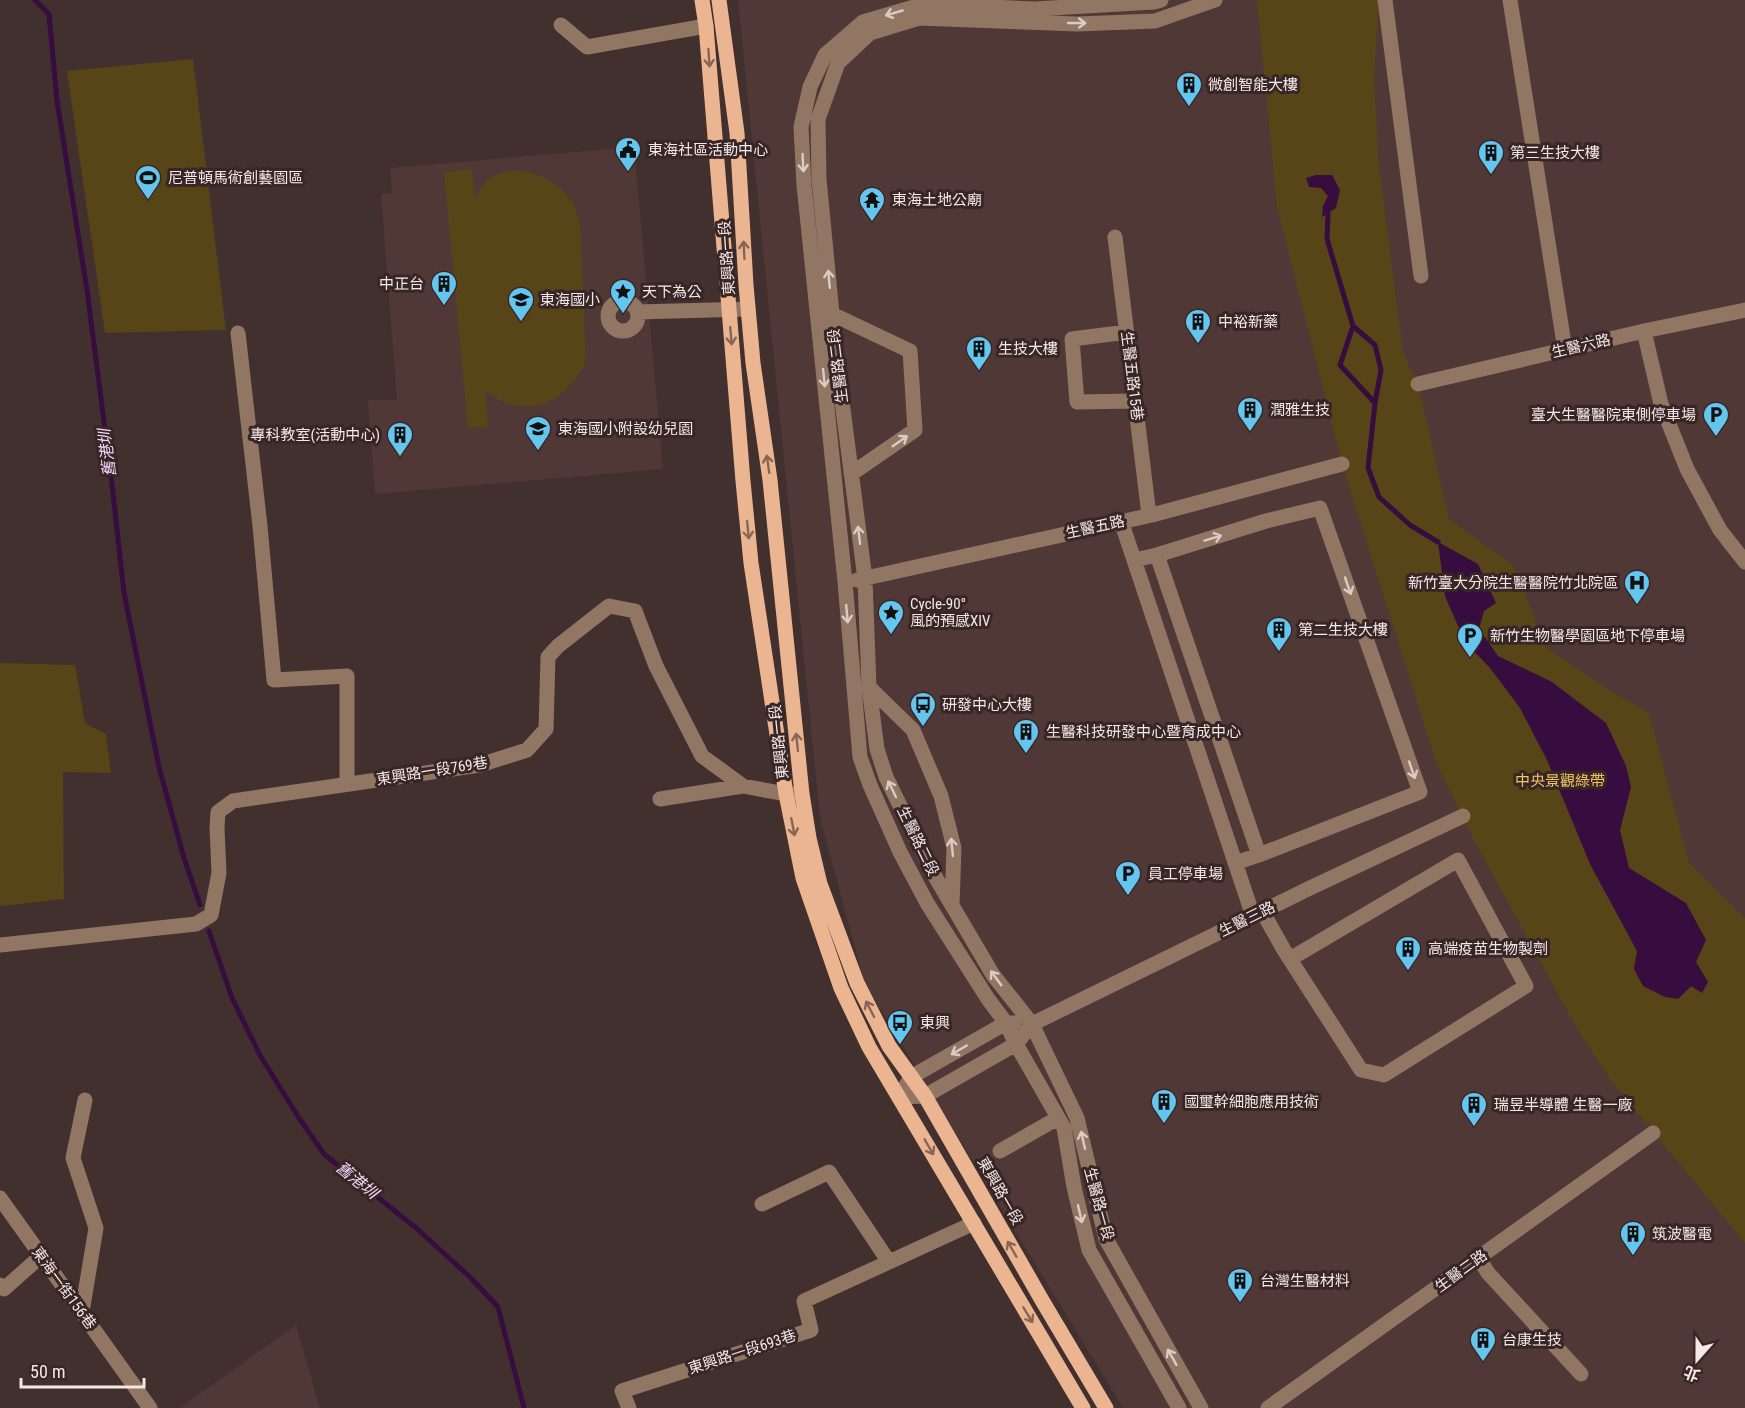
<svg xmlns="http://www.w3.org/2000/svg" width="1745" height="1408" font-family="'Roboto Condensed','Noto Sans TC',sans-serif">
  <style>
    .built { fill: #503836 }
    .green { fill: #574417 }
    .water { fill: #360d3e }
    .lines { fill: none; stroke-linecap: round; stroke-linejoin: round }
    .stream { stroke: #360d3e; stroke-width: 5 }
    .minor { stroke: #917664; stroke-width: 15 }
    .major { stroke: #ecb591; stroke-width: 15 }
    .oneway { stroke: #dbcbc6 }
    .oneway2 { stroke: #886656 }
    .labels { text-anchor: middle; dominant-baseline: central; stroke-width: 6; stroke-linejoin: round; paint-order: stroke }
    .poi-label { font-size: 15px; fill: #f4e7e6; stroke: #372625; text-anchor: start }
    .street-label { font-size: 15px; fill: #f4e7e6; stroke: #372625 }
    .park-label { font-size: 15px; fill: #f0c463; stroke: #372625 }
    .water-label { font-size: 16px; font-style: italic; fill: #f2d8f7; stroke: #372625 }
  </style>
  <rect width="100%" height="100%" fill="#42302e"/>
  <path class="built" d="M738 0H1745V1408H1123L865 984 820 818Z
    M634 147 663 469 375 494 368 400H397L381 194 392 193 390 168Z
    M296 1325 320 1408H180Z"/>
  <path class="green" d="M1257 0H1379L1374 79 1379 167 1403 352 1418 384 1449 519 1513 565 1547 648 1606 688 1649 713 1689 863 1745 918V1243L1612 1082 1580 1034 1475 842 1437 765 1342 464 1277 207Z
    M193 59 226 330 105 333 67 71Z
    M472 169 475 199C478 194 481 188 485 183 509 158 554 175 571 200 575 207 577 215 580 222L586 361C571 390 550 412 514 405 503 404 494 396 485 390L488 427 468 428 444 172Z
    M0 663 75 665 85 723 106 734 111 773 63 772 64 899 0 906Z"/>
  <path class="water" d="M1316 175H1332L1340 190 1336 208 1322 217 1323 206 1328 196 1321 188 1309 187 1306 178Z
    M1438 542 1478 564 1496 603 1484 611 1479 629 1498 656 1552 682 1606 723 1626 766 1631 787 1620 830 1629 868 1686 903 1706 940 1696 962 1708 982 1702 993 1691 986 1678 999 1665 997 1643 986 1634 969 1637 951 1590 864 1547 760 1520 708 1490 668 1465 642 1445 596Z"/>
  <g class="lines">
    <path class="stream" d="M35 0 49 14 57 101 87 290 112 484 124 593 159 767 184 858 200 905
      M1328 213 1327 239 1353 326 1375 345 1381 370 1375 403 1368 468 1379 497 1410 525 1438 542
      M1353 326 1340 365 1375 403
      M209 931 232 998 261 1057 299 1118 324 1154 416 1228 470 1277 498 1307 524 1408"/>
    <path class="minor" d="M1161 0 1154 2 1035 9 924 4 863 22 825 55 810 87 801 127 804 185 845 582 860 757 870 785 900 852 927 903 988 999 1006 1023 1016 1044 1064 1128 1074 1187 1089 1250 1179 1408
      M1385 0 1421 276
      M1510 0 1565 350
      M561 25 587 47 706 26
      M1115 237 1148 507 1152 515
      M608 316a15 15 0 1 1 30 0a15 15 0 1 1-30 0Z
      M637 312 748 309
      M832 314 910 351 915 430 851 474
      M1644 331 1661 404 1687 469 1720 530 1745 562
      M1127 332 1072 339 1077 402 1136 401
      M238 333 260 526 274 680 347 676V784
      M1418 384 1644 331 1745 310
      M1121 521 1253 916
      M1157 555 1266 521 1320 508 1420 792 1259 855
      M1134 560 1157 555 1259 855 1235 863
      M857 580 1152 515 1342 464
      M869 687 913 730 941 796 954 848 952 905
      M660 799 743 786
      M1262 911 1284 950 1361 1070 1384 1075 1526 986 1458 860 1290 959
      M0 945 196 924 211 915 219 873 217 828 218 812 233 801 480 765 527 750 546 729 548 657 558 646 609 606 635 611 656 666 702 756 743 786 786 794H796
      M899 1097 925 1096 1016 1044 1032 1024 1310 888 1463 816
      M899 1097 911 1077 1006 1023H1014
      M1000 1151 1058 1118
      M0 1198 150 1408
      M762 1204 829 1172 889 1262
      M1479 1258 1488 1273 1581 1374
      M0 1285 4 1289 41 1256
      M82 1312 96 1228 73 1158 85 1100
      M629 1408 622 1391 811 1330 804 1301 974 1223
      M1201 1408 1106 1239 1077 1118 1040 1041 1032 1024 993 975 933 873 886 777 877 749 869 687 865 579 836 355 819 179 818 119 838 63 870 33 919 18 1077 24 1155 21 1215 0
      M1268 1408 1653 1133"/>
    <path class="major" d="M702 0 706 26 743 481 751 563 786 794 803 878 841 988 869 1047 1083 1408
      M719 0 737 133 746 285 753 363 770 480 802 794 809 838 820 884 857 983 889 1046 925 1096 1043 1302 1106 1408"/>
  </g>
  <defs><path id="oneway-shaft" d="M-6 0H5M1.5-3L5.5 0L1.5 3" fill="none" stroke-width="1.6" stroke-linecap="round" stroke-linejoin="round" transform="scale(1.5)"/></defs>
  <g class="oneway">
    <use href="#oneway-shaft" transform="translate(894 13) rotate(164)"/>
    <use href="#oneway-shaft" transform="translate(1077 23)"/>
    <use href="#oneway-shaft" transform="translate(803 163) rotate(87)"/>
    <use href="#oneway-shaft" transform="translate(829 279) rotate(-95)"/>
    <use href="#oneway-shaft" transform="translate(824 378) rotate(84)"/>
    <use href="#oneway-shaft" transform="translate(900 441) rotate(-35)"/>
    <use href="#oneway-shaft" transform="translate(859 535) rotate(-97)"/>
    <use href="#oneway-shaft" transform="translate(1213 538) rotate(-17)"/>
    <use href="#oneway-shaft" transform="translate(1348 586) rotate(71)"/>
    <use href="#oneway-shaft" transform="translate(847 614) rotate(85)"/>
    <use href="#oneway-shaft" transform="translate(1412 770) rotate(71)"/>
    <use href="#oneway-shaft" transform="translate(892 789) rotate(-116)"/>
    <use href="#oneway-shaft" transform="translate(952 847) rotate(-96)"/>
    <use href="#oneway-shaft" transform="translate(996 978) rotate(-126)"/>
    <use href="#oneway-shaft" transform="translate(959 1050) rotate(150)"/>
    <use href="#oneway-shaft" transform="translate(1083 1140) rotate(-103)"/>
    <use href="#oneway-shaft" transform="translate(1080 1214) rotate(77)"/>
    <use href="#oneway-shaft" transform="translate(1172 1357) rotate(-119)"/>
  </g>
  <g class="oneway2">
    <use href="#oneway-shaft" transform="translate(709 58) rotate(86)"/>
    <use href="#oneway-shaft" transform="translate(744 250) rotate(-93)"/>
    <use href="#oneway-shaft" transform="translate(731 336) rotate(85)"/>
    <use href="#oneway-shaft" transform="translate(768 464) rotate(-98)"/>
    <use href="#oneway-shaft" transform="translate(748 530) rotate(84)"/>
    <use href="#oneway-shaft" transform="translate(797 742) rotate(-96)"/>
    <use href="#oneway-shaft" transform="translate(793 827) rotate(79)"/>
    <use href="#oneway-shaft" transform="translate(870 1009) rotate(-117)"/>
    <use href="#oneway-shaft" transform="translate(929 1147) rotate(60)"/>
    <use href="#oneway-shaft" transform="translate(1012 1249) rotate(-120)"/>
    <use href="#oneway-shaft" transform="translate(1028 1315) rotate(59)"/>
  </g>
  <defs>
    <symbol id="building-pin" viewBox="-11 -11 22 30"><path d="M0 17L-7.5 6A9.5 9.5 0 1 1 7.5 6Z" fill="#64c5ee" stroke="#372625"/><path d="M-4-6H4V6H1V3H-1V6H-4ZM-2.5-4.3h1.7v1.8h-1.7ZM.8-4.3h1.7v1.8H.8ZM-2.5-1h1.7V.8h-1.7ZM.8-1h1.7V.8H.8Z" fill="#111"/></symbol>
    <symbol id="civic-pin" viewBox="-11 -11 22 30"><path d="M0 17L-7.5 6A9.5 9.5 0 1 1 7.5 6Z" fill="#64c5ee" stroke="#372625"/><path d="M-.6-6.5H3V-4.5H.6V-3L4-1V1h2V6H-6V1h2V-1L-.6-3ZM-1.2 2.5V6h2.4V2.5Z" fill="#111"/></symbol>
    <symbol id="stadium-pin" viewBox="-11 -11 22 30"><path d="M0 17L-7.5 6A9.5 9.5 0 1 1 7.5 6Z" fill="#64c5ee" stroke="#372625"/><path d="M0-5a6.5 5 0 1 0 0 10a6.5 5 0 1 0 0-10ZM-3.5-1.8h7v3.6h-7Z" fill="#111"/></symbol>
    <symbol id="temple-pin" viewBox="-11 -11 22 30"><path d="M0 17L-7.5 6A9.5 9.5 0 1 1 7.5 6Z" fill="#64c5ee" stroke="#372625"/><path d="M0-6L5-2H3V0L6.5 2.5H4V6H1.5V3h-3V6H-4V2.5H-6.5L-3 0V-2H-5Z" fill="#111"/></symbol>
    <symbol id="sight-pin" viewBox="-11 -11 22 30"><path d="M0 17L-7.5 6A9.5 9.5 0 1 1 7.5 6Z" fill="#64c5ee" stroke="#372625"/><path d="M0-6L1.8-2.2L6-1.7L2.9 1.2L3.7 5.4L0 3.3L-3.7 5.4L-2.9 1.2L-6-1.7L-1.8-2.2Z" fill="#111"/></symbol>
    <symbol id="school-pin" viewBox="-11 -11 22 30"><path d="M0 17L-7.5 6A9.5 9.5 0 1 1 7.5 6Z" fill="#64c5ee" stroke="#372625"/><path d="M0-5L7-2L0 1L-7-2ZM-4 1L0 2.5L4 1V4Q0 6-4 4Z" fill="#111"/></symbol>
    <symbol id="parking-pin" viewBox="-11 -11 22 30"><path d="M0 17L-7.5 6A9.5 9.5 0 1 1 7.5 6Z" fill="#64c5ee" stroke="#372625"/><path d="M-3.5-5.5H1a3.5 3.5 0 0 1 0 7H-1V5.5H-3.5ZM-1-3.4V-.6H.8a1.4 1.4 0 0 0 0-2.8Z" fill="#111"/></symbol>
    <symbol id="hospital-pin" viewBox="-11 -11 22 30"><path d="M0 17L-7.5 6A9.5 9.5 0 1 1 7.5 6Z" fill="#64c5ee" stroke="#372625"/><path d="M-5-5h3v3.5h4V-5h3V5h-3V1.5h-4V5h-3Z" fill="#111"/></symbol>
    <symbol id="bus-pin" viewBox="-11 -11 22 30"><path d="M0 17L-7.5 6A9.5 9.5 0 1 1 7.5 6Z" fill="#64c5ee" stroke="#372625"/><path d="M-5-6H5V4H4V6H2V4H-2V6H-4V4H-5ZM-3.5-4V0h7V-4ZM-3.5 1.2v1.5H-2V1.2ZM2 1.2v1.5H3.5V1.2Z" fill="#111"/></symbol>
  </defs>
  <g fill-rule="evenodd">
    <use href="#building-pin" x="1174" y="70" width="30" height="40"/>
    <use href="#civic-pin" x="613" y="135" width="30" height="40"/>
    <use href="#building-pin" x="1476" y="138" width="30" height="40"/>
    <use href="#stadium-pin" x="133" y="163" width="30" height="40"/>
    <use href="#temple-pin" x="857" y="185" width="30" height="40"/>
    <use href="#building-pin" x="429" y="269" width="30" height="40"/>
    <use href="#sight-pin" x="608" y="277" width="30" height="40"/>
    <use href="#school-pin" x="506" y="285" width="30" height="40"/>
    <use href="#building-pin" x="1183" y="307" width="30" height="40"/>
    <use href="#building-pin" x="964" y="334" width="30" height="40"/>
    <use href="#building-pin" x="1235" y="395" width="30" height="40"/>
    <use href="#parking-pin" x="1701" y="400" width="30" height="40"/>
    <use href="#school-pin" x="523" y="414" width="30" height="40"/>
    <use href="#building-pin" x="385" y="420" width="30" height="40"/>
    <use href="#hospital-pin" x="1622" y="568" width="30" height="40"/>
    <use href="#sight-pin" x="876" y="598" width="30" height="40"/>
    <use href="#building-pin" x="1264" y="615" width="30" height="40"/>
    <use href="#parking-pin" x="1455" y="621" width="30" height="40"/>
    <use href="#bus-pin" x="908" y="690" width="30" height="40"/>
    <use href="#building-pin" x="1011" y="717" width="30" height="40"/>
    <use href="#parking-pin" x="1113" y="859" width="30" height="40"/>
    <use href="#building-pin" x="1393" y="934" width="30" height="40"/>
    <use href="#bus-pin" x="885" y="1008" width="30" height="40"/>
    <use href="#building-pin" x="1149" y="1087" width="30" height="40"/>
    <use href="#building-pin" x="1459" y="1090" width="30" height="40"/>
    <use href="#building-pin" x="1618" y="1219" width="30" height="40"/>
    <use href="#building-pin" x="1225" y="1266" width="30" height="40"/>
    <use href="#building-pin" x="1468" y="1325" width="30" height="40"/>
  </g>
  <g class="labels">
    <g class="poi-label">
      <text x="1208" y="85">微創智能大樓</text>
      <text x="648" y="150">東海社區活動中心</text>
      <text x="1510" y="153">第三生技大樓</text>
      <text x="168" y="178">尼普頓馬術創藝園區</text>
      <text x="892" y="200">東海土地公廟</text>
      <text x="424" y="284" text-anchor="end">中正台</text>
      <text x="642" y="292">天下為公</text>
      <text x="540" y="300">東海國小</text>
      <text x="1218" y="322">中裕新藥</text>
      <text x="998" y="349">生技大樓</text>
      <text x="1270" y="410">潤雅生技</text>
      <text x="1696" y="415" text-anchor="end">臺大生醫醫院東側停車場</text>
      <text x="558" y="429">東海國小附設幼兒園</text>
      <text x="380" y="435" text-anchor="end">專科教室(活動中心)</text>
      <text x="1618" y="583" text-anchor="end">新竹臺大分院生醫醫院竹北院區</text>
      <text x="910" y="604">Cycle-90°<tspan x="910" dy="17">風的預感XIV</tspan></text>
      <text x="1298" y="630">第二生技大樓</text>
      <text x="1490" y="636">新竹生物醫學園區地下停車場</text>
      <text x="942" y="705">研發中心大樓</text>
      <text x="1046" y="732">生醫科技研發中心暨育成中心</text>
      <text x="1148" y="874">員工停車場</text>
      <text x="1428" y="949">高端疫苗生物製劑</text>
      <text x="920" y="1023">東興</text>
      <text x="1184" y="1102">國璽幹細胞應用技術</text>
      <text x="1494" y="1105">瑞昱半導體 生醫一廠</text>
      <text x="1652" y="1234">筑波醫電</text>
      <text x="1260" y="1281">台灣生醫材料</text>
      <text x="1502" y="1340">台康生技</text>
    </g>
    <g class="street-label">
      <text transform="translate(727 258) rotate(-94)">東興路一段</text>
      <text transform="translate(1581 346) rotate(-13)">生醫六路</text>
      <text transform="translate(838 366) rotate(-97)">生醫路二段</text>
      <text transform="translate(1132 376) rotate(83)">生醫五路15巷</text>
      <text transform="translate(1095 527) rotate(-12)">生醫五路</text>
      <text transform="translate(779 742) rotate(-96)">東興路一段</text>
      <text transform="translate(432 771) rotate(-9)">東興路一段769巷</text>
      <text transform="translate(918 841) rotate(64)">生醫路二段</text>
      <text transform="translate(1247 919) rotate(-26)">生醫三路</text>
      <text transform="translate(1000 1191) rotate(60)">東興路一段</text>
      <text transform="translate(1099 1204) rotate(75)">生醫路一段</text>
      <text transform="translate(1461 1271) rotate(-36)">生醫二路</text>
      <text transform="translate(64 1288) rotate(54)">東海一街156巷</text>
      <text transform="translate(742 1352) rotate(-18)">東興路一段693巷</text>
    </g>
    <g class="park-label">
      <text x="1560" y="781">中央景觀綠帶</text>
    </g>
    <g class="water-label">
      <text transform="translate(107 453) rotate(-97)">舊港圳</text>
      <text transform="translate(357 1180) rotate(39)">舊港圳</text>
    </g>
  </g>
  <g transform="translate(1697 1360) rotate(201)" stroke="#372625" stroke-width="4.5" paint-order="stroke">
  <path d="M0-4.5L10 22L0 15L-10 22Z" fill="#f4e7e6"/>
  <text y="-9" font-size="16" font-weight="bold" text-anchor="middle" fill="#f4e7e6">北</text>
  </g>
  <path d="M21 1378v9h123v-9" fill="none" stroke="#f4e7e6" stroke-width="3"/>
  <text x="30" y="1378" font-size="18" fill="#f4e7e6" stroke="#372625" stroke-width="4.5" paint-order="stroke">50 m</text>
</svg>
